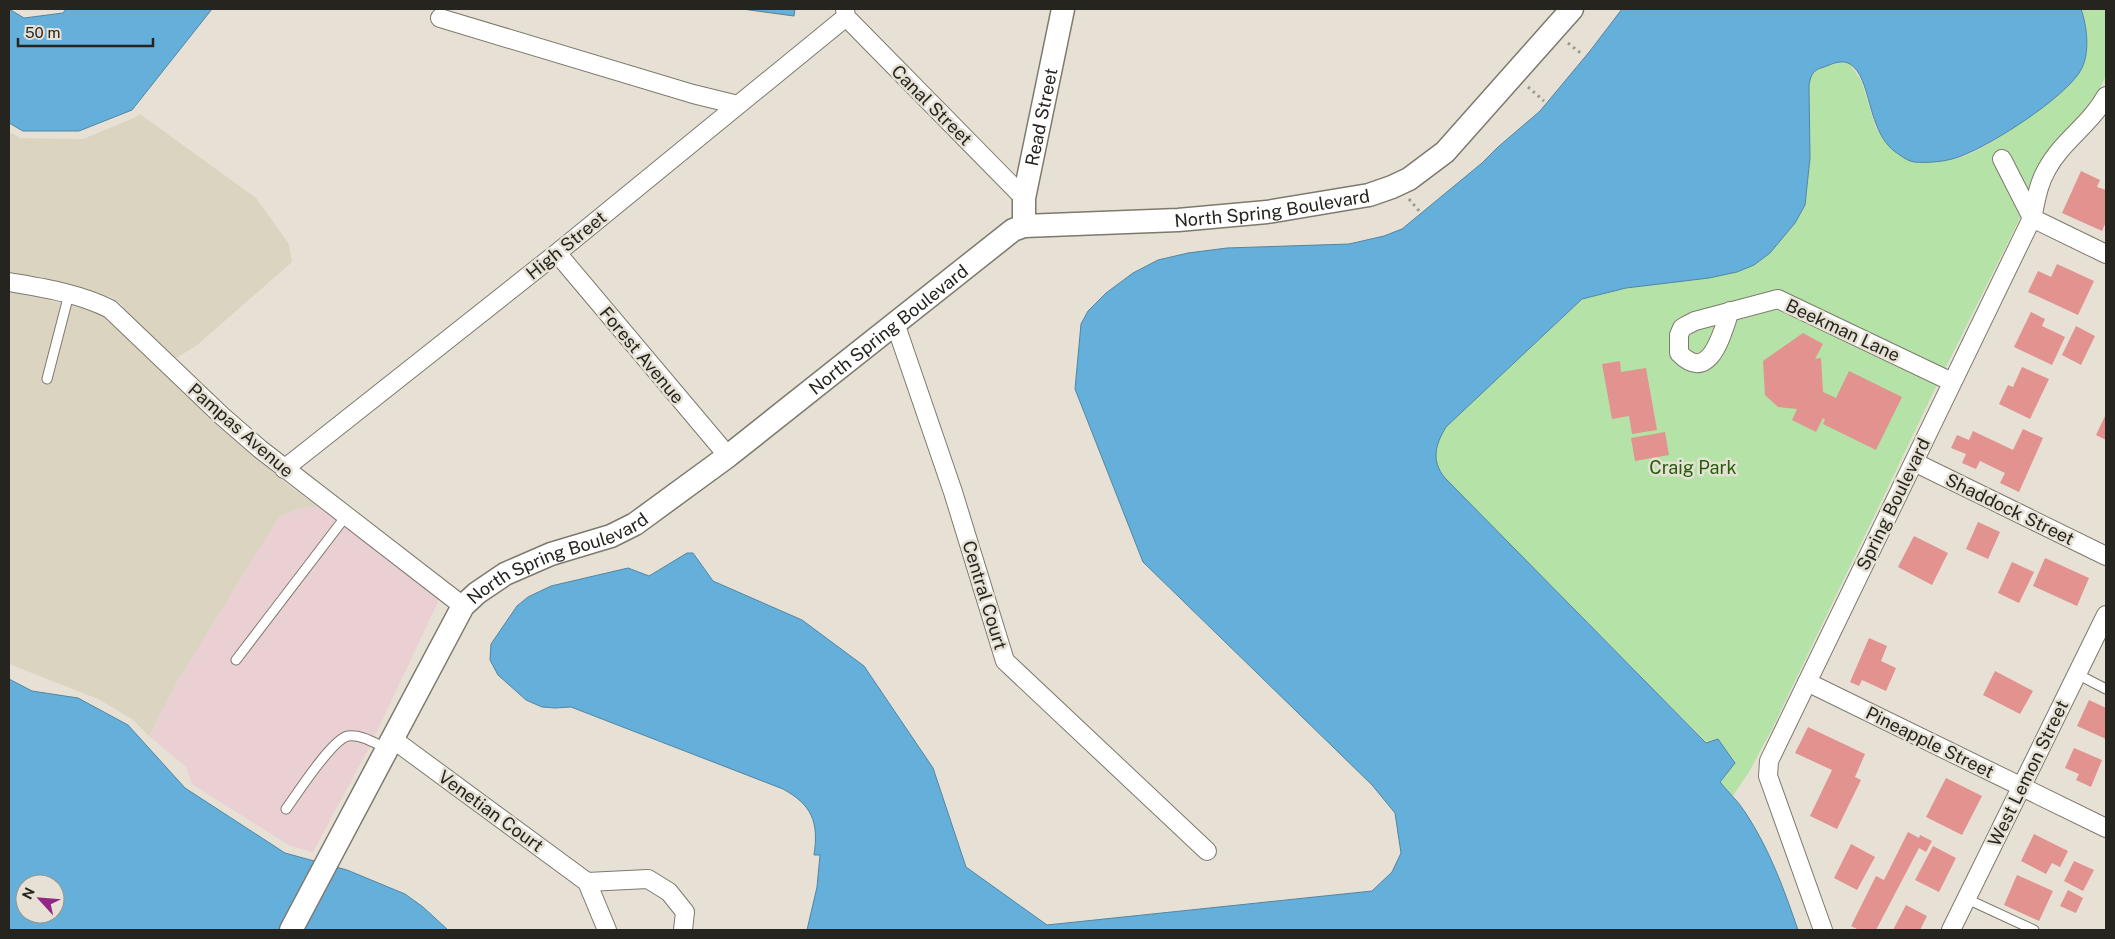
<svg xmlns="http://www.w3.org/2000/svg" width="2115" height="939" font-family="'Public Sans',sans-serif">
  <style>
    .commercial { fill: #ead0d3 }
    .built { fill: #dbd4c0 }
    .green { fill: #b5e2a7 }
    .water { fill: #65afdb; stroke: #5285a3; fill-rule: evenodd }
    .building { fill: #e2928f }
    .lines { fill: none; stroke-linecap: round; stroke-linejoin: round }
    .service-casing { stroke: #7d796d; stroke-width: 11 }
    .minor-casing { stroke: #7d796d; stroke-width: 20 }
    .tertiary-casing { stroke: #7d796d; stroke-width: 25 }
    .path { stroke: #9c988e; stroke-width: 3; stroke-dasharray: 2.5 4; stroke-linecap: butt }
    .service { stroke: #fff; stroke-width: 9 }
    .minor { stroke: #fff; stroke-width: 18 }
    .tertiary { stroke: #fff; stroke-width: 22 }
    .labels { text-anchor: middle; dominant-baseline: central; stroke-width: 5; stroke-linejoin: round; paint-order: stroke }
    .street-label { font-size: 18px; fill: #25241f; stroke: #e6e1d4 }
    .park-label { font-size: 18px; fill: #245e0a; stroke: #e6e1d4 }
  </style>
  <rect width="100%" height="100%" fill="#e6e1d4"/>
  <path class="commercial" d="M318 506 439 600 370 746 313 852 290 846 192 784 186 767 149 736 177 682 279 517 298 509Z"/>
  <path class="built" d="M140 114 256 198 289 244 292 262 196 346 176 358 122 308 123 305 109 296 107 297 71 285 9 272V132L21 138 83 139 136 117Z
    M9 291 91 310 104 317 215 422 284 482 317 506 298 509 279 517 177 682 149 736 132 719 98 699 9 664Z"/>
  <path class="green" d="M2081 9H2106L2105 78 2093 101 2057 144 2035 174 2020 218 1935 389 1773 727 1749 772 1732 797 1720 782 1735 763 1718 740 1707 743 1445 478C1431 461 1435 445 1446 427L1582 299 1626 288 1709 278 1737 272 1754 265 1770 253 1795 223 1805 205 1810 158 1809 85 1810 75 1818 69 1841 62 1850 64 1862 82 1875 126 1884 140C1900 145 1916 149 1932 154 1938 155 1945 158 1951 159 1974 161 2071 90 2082 69 2090 52 2087 26 2081 9Z"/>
  <path class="water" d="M9 9 24 18 63 13 66 9H212L132 110 79 131H23L9 123Z
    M742 9H795L794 16Z
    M1622 9H2081C2087 26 2090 51 2082 68 2069 96 1982 152 1952 159 1941 162 1925 163 1914 162 1907 161 1900 155 1894 151 1866 128 1872 78 1850 64 1842 59 1832 64 1824 67 1813 70 1811 74 1809 85L1810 158 1805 205 1795 223 1770 253 1754 265 1737 272 1709 278 1626 288 1582 299 1446 427C1435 445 1431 461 1445 478L1706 743 1718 739 1735 763 1720 782C1728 792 1738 801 1745 812 1769 848 1784 889 1798 930H807L817 887 820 855H814C819 822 812 805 783 789L571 707 555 708 542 707 526 700 498 675 490 660 491 644 517 606 528 597 551 586 628 568 649 576 687 553H693L713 581 802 620 864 666 933 768 966 867 1047 925 1372 891 1392 872 1401 853 1395 813 1372 785 1143 562 1075 389 1081 324 1088 311 1106 293 1133 273 1158 260 1188 253 1227 248 1349 244 1384 236 1402 229 1482 163 1498 147 1540 111 1590 51Z
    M9 679 32 691 78 698 128 725 185 788 285 853 347 870 405 894 423 907 448 930H9ZM25 884H55V914H25Z"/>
  <path class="building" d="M2081 171 2100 180 2097 187 2106 190V222L2102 231 2062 213Z
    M2057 264 2094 281 2078 315 2028 292 2038 271 2051 277Z
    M2031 312 2045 319 2042 326 2065 337 2052 365 2014 347Z
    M2076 326 2095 336 2081 365 2062 355Z
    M1803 333 1823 344 1815 359 1821 358 1823 392 1836 398 1849 371 1902 397 1876 450 1823 424 1825 419 1823 418 1816 432 1792 420 1797 409 1778 407 1765 395 1763 361Z
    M1620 361 1621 372 1646 368 1657 430 1632 434 1629 416 1612 419 1602 364Z
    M2022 367 2049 379 2030 419 1999 404 2008 385 2013 387Z
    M2106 414V440L2096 435Z
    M2023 429 2043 438 2019 492 2000 483 2005 473 1980 461 1976 469 1962 463 1966 454 1951 448 1957 435 1969 440 1973 431 2013 450Z
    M1665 432 1669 455 1635 461 1631 438Z
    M1978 522 2000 532 1988 559 1966 549Z
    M1914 536 1948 553 1932 585 1898 567Z
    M2045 558 2089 578 2077 606 2033 586Z
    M2012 562 2034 572 2019 603 1998 593Z
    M1869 638 1887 646 1881 661 1896 668 1886 691 1862 680 1859 686 1850 682Z
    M1995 671 2033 691 2020 714 1983 695Z
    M2089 700 2106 708V739L2077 726Z
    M1808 727 1865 754 1855 777 1861 780 1837 829 1810 816 1832 770 1795 753Z
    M2074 748 2102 760 2091 787 2076 780 2079 774 2065 768Z
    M1946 778 1982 796 1962 835 1926 817Z
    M1908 832 1919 838 1920 835 1932 841 1926 852 1919 848 1876 930H1859L1851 926 1876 876 1884 880Z
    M2034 834 2068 851 2060 867 2052 863 2046 874 2021 861Z
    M1851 844 1875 857 1857 890 1834 878Z
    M1933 846 1956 858 1939 892 1915 880Z
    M2074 861 2094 870 2083 891 2064 881Z
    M2017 875 2053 891 2039 921 2004 905Z
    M2068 890 2083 898 2076 913 2060 906Z
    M1906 905 1927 916 1920 930H1893Z"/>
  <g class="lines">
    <defs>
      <path id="service" d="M47 379 69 294
        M236 660 346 516
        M2077 674 2106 689
        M286 809C297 794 332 739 348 736 362 734 376 744 388 749
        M1967 899 2034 930"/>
      <path id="minor" d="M845 9 846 17 1024 198
        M440 18 693 94 738 105
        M2002 159 2032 218 2106 254
        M557 253 728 456
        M9 282C43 288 78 293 110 309L222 416 260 449 463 606
        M1730 311C1722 333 1710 385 1679 353V335L1682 328 1687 325 1695 321 1778 299 1952 382
        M895 323 953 492 1005 661 1207 851
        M1914 462 2106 556
        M284 469 557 253 846 17
        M1807 682 2106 828
        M394 740 587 882 607 930
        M587 882 648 879 669 892 685 912 683 930
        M1823 930 1768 776 1769 761 2032 218C2036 201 2038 184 2047 169 2062 141 2091 124 2106 96
        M1951 930 2106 615"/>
      <g id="tertiary">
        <path id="s1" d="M1024 226V198L1063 9"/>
        <path id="s2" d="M291 930 463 606 477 593 505 574 551 554 611 536 635 524 728 456 1013 230 1024 226 1178 220 1267 212 1369 195 1392 187 1409 179 1445 152 1572 9"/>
      </g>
    </defs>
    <use href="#service" class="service-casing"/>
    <use href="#minor" class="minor-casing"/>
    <use href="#tertiary" class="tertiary-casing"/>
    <path class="path" d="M1568 43 1583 55
      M1528 87 1544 101
      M1409 199 1420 212"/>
    <use href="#service" class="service"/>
    <use href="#minor" class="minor"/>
    <use href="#tertiary" class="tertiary"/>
  </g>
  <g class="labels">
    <g class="street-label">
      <text transform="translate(932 105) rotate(45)">Canal Street</text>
      <text stroke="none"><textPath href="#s1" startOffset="111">Read Street</textPath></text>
      <text stroke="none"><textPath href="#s2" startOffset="1299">North Spring Boulevard</textPath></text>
      <text transform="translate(566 245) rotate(-39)">High Street</text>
      <text stroke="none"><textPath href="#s2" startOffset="879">North Spring Boulevard</textPath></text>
      <text transform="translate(1843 330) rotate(25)">Beekman Lane</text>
      <text transform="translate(642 355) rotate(50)">Forest Avenue</text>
      <text transform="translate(241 430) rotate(41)">Pampas Avenue</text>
      <text transform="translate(1893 504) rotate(-64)">Spring Boulevard</text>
      <text transform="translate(2010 509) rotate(26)">Shaddock Street</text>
      <text stroke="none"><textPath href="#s2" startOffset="474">North Spring Boulevard</textPath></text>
      <text transform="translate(985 595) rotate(73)">Central Court</text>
      <text transform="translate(1930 742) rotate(26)">Pineapple Street</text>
      <text transform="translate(2028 773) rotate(-64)">West Lemon Street</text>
      <text transform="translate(491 811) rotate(36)">Venetian Court</text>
    </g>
    <g class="park-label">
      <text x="1693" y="467">Craig Park</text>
    </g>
  </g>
  <rect width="2115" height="939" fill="none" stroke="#25241f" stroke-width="20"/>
  <g transform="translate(40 899) rotate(296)"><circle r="24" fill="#e6e1d4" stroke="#99958c"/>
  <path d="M0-4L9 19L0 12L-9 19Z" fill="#932586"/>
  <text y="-8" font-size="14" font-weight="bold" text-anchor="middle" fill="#25241f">N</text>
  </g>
  <path d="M18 38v8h135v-8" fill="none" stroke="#25241f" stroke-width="2.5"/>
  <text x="25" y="38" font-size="15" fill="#25241f" stroke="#e6e1d4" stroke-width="4" paint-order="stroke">50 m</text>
</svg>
